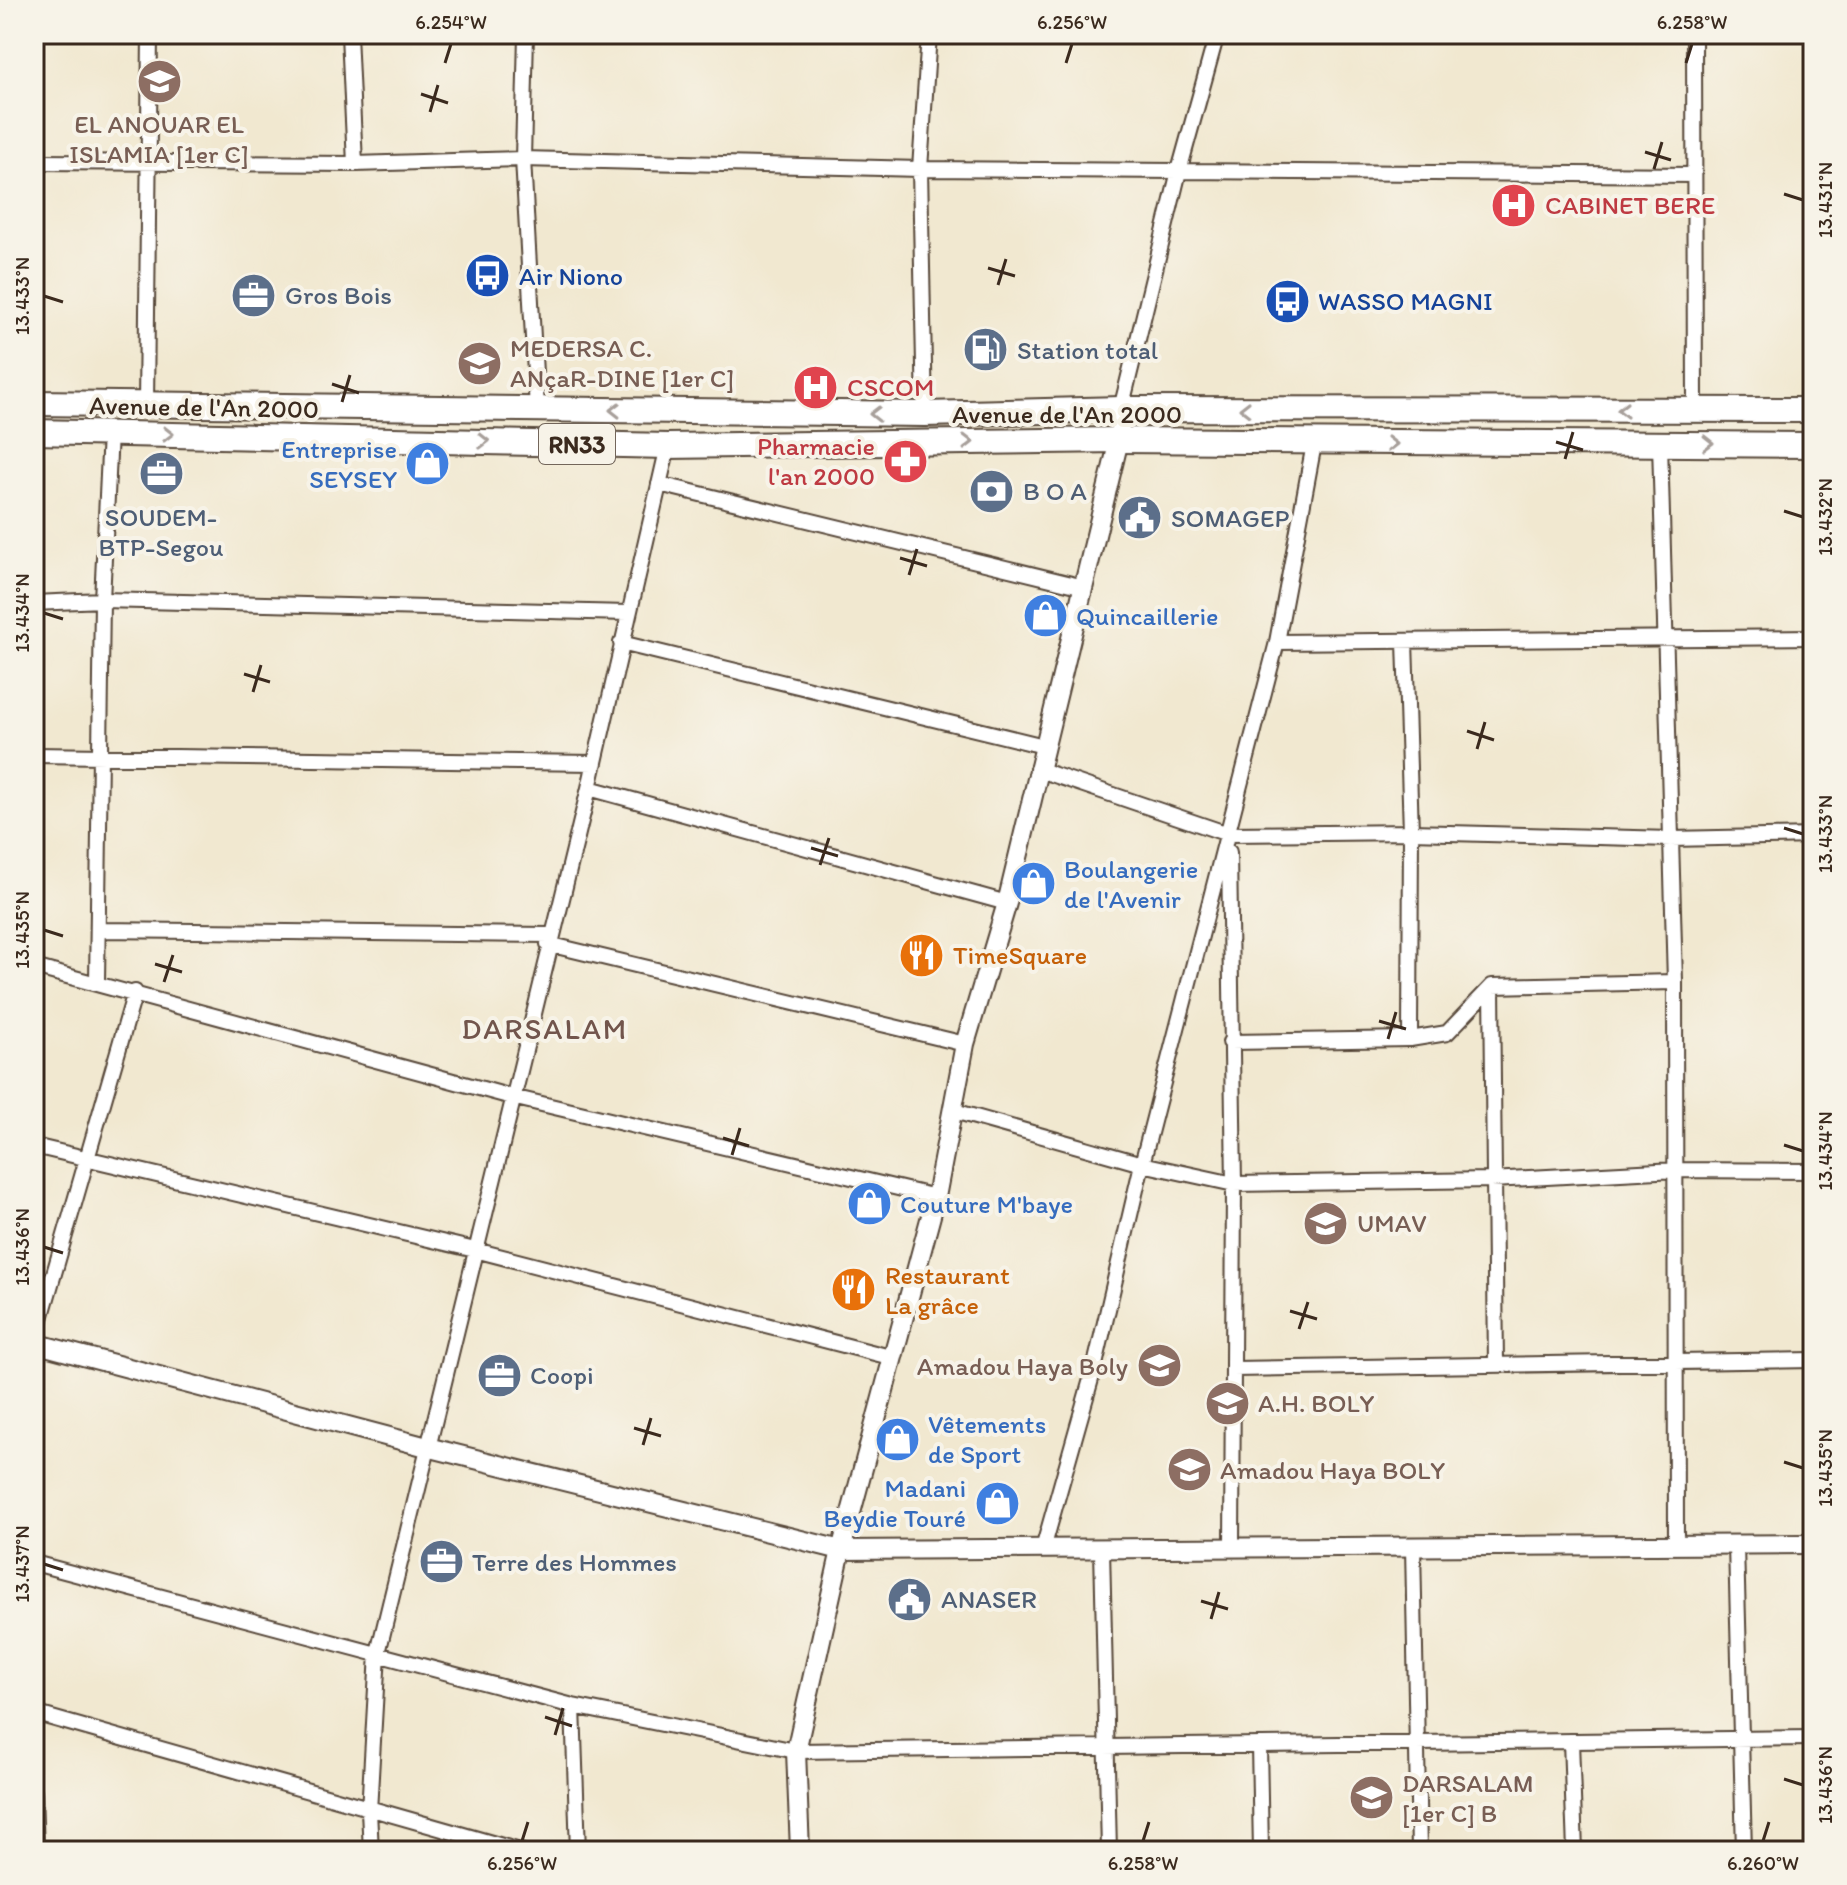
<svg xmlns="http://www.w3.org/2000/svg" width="1847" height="1885" font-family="Itim,sans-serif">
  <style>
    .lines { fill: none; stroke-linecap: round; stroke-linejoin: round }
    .minor-casing { stroke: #564639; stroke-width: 18 }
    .tertiary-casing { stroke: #564639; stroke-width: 22 }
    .primary-casing { stroke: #564639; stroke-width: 28 }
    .minor { stroke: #fff; stroke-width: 14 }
    .tertiary { stroke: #fff; stroke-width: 18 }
    .primary { stroke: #fff; stroke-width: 24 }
    .oneway { stroke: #a79f9a }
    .ticks { fill: none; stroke: #3b2a1e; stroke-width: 3 }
    .labels { text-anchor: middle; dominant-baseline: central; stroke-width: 8; stroke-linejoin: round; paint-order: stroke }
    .shield { fill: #f7f3e8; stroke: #73665b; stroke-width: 2 }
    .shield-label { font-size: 24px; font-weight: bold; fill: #3b2a1e }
    .education-label { font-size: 26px; fill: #785e54; stroke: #f7f3e8; text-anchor: start }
    .health-label { font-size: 26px; fill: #be3a42; stroke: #f7f3e8; text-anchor: start }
    .transit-label { font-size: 26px; fill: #164399; stroke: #f7f3e8; text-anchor: start }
    .service-label { font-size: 26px; fill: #4e5e75; stroke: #f7f3e8; text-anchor: start }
    .street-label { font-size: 26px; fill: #3b2a1e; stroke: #f7f3e8 }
    .shop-label { font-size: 26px; fill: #366cbe; stroke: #f7f3e8; text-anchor: start }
    .food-label { font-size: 26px; fill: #c56008; stroke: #f7f3e8; text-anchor: start }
    .quarter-label { font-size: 30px; letter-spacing: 2px; fill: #72554c; stroke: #f7f3e8 }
    .neatline { fill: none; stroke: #3b2a1e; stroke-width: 3 }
    .ticks-label { font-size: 20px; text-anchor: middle; fill: #3b2a1e }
  </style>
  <rect width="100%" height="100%" fill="#f7f3e8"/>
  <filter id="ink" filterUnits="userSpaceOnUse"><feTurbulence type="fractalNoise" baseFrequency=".0125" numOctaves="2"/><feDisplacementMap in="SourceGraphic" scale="16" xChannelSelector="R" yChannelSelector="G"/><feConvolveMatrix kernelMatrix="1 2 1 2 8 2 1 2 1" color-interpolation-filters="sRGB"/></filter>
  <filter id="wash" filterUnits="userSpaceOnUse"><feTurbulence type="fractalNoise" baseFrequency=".006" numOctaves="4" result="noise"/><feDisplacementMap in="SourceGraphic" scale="32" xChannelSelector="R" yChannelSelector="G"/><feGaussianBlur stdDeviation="1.8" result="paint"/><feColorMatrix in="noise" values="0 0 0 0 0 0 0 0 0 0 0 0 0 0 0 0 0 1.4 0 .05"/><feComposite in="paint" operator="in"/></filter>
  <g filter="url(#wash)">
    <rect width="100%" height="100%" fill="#f1e8d0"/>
  </g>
  <g filter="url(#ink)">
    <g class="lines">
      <defs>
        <path id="minor" d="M349 34 355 164
          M526 34 523 159 537 409
          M1694 34 1695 411
          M34 162 355 164 523 159 920 169 1694 175
          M146 405 150 34
          M1121 409 1179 171 1217 34
          M925 414 920 169 929 34
          M1660 443 1675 982 1676 1545
          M659 484 1084 587
          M34 603 102 600 628 613
          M1405 641 1411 832 1410 1039
          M1277 642 1813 637
          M621 643 1044 746
          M34 755 595 763
          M1037 769 1228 834 1411 832 1671 839 1813 836
          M589 788 1007 903
          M1229 852 1234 1184 1232 1548
          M99 930 550 935
          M548 944 965 1044
          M34 967 512 1097 936 1197
          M97 983 102 600 110 433
          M1492 986 1496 1365
          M1230 1042 1410 1039 1447 1033 1492 986 1675 982
          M954 1111 1142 1164 1234 1184 1491 1180 1676 1170 1813 1171
          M34 1146 475 1250 894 1358
          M34 1343 135 992
          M1233 1369 1813 1360
          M1736 1545 1744 1851
          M1413 1547 1419 1851
          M1043 1549 1095 1365 1142 1164 1277 642 1314 444
          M1102 1549 1109 1851
          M34 1563 573 1706 796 1751 1813 1738
          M573 1706 578 1851
          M34 1713 520 1851
          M1571 1741 1575 1851
          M1259 1745 1261 1851
          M34 1791 36 1851
          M371 1851 369 1811 378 1653 589 788 668 446"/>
        <path id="tertiary" d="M34 1343 427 1447 841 1550 1813 1544
          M800 1851 796 1751 841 1550 936 1197 965 1044 1007 903 1119 440 1121 409"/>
        <path id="primary" d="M34 403 925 414 1121 409 1813 410
          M34 432 668 446 1119 440 1813 445"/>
      </defs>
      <use href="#minor" class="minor-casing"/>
      <use href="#tertiary" class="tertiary-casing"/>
      <use href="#primary" class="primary-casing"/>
      <use href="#minor" class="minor"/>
      <use href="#tertiary" class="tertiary"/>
      <use href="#primary" class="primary"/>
    </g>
    <defs><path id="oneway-chevron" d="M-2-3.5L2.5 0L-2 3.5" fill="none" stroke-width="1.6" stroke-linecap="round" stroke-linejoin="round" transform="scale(2)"/></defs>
    <g class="oneway">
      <use href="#oneway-chevron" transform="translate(1245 409) rotate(-180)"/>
      <use href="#oneway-chevron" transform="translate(615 410) rotate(-179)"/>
      <use href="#oneway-chevron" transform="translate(1623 410) rotate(-180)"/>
      <use href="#oneway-chevron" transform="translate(875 414) rotate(-179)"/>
      <use href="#oneway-chevron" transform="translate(168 434) rotate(1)"/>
      <use href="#oneway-chevron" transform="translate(484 441) rotate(1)"/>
      <use href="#oneway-chevron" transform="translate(968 442) rotate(-1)"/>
      <use href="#oneway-chevron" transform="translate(1708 443) rotate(1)"/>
      <use href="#oneway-chevron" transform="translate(1392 444)"/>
    </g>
  </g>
  <path class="ticks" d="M445 63 451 44M1066 63 1072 44M1686 63 1692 44M421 94 448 103M430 112 438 85M1645 152 1671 160M1654 169 1662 142M1784 194 1803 200M988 268 1015 276M998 285 1006 259M44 296 63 302M332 384 359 393M342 402 350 375M1556 442 1583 450M1565 459 1573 432M1784 511 1803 517M900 558 927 566M909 575 917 549M44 613 63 619M244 674 270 682M253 692 261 665M1467 731 1494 740M1477 749 1485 722M1784 828 1803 834M811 848 838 856M820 865 829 838M44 930 63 936M155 964 182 972M164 982 173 955M1379 1021 1406 1029M1388 1039 1396 1012M723 1138 749 1146M1784 1145 1803 1151M732 1155 740 1128M44 1247 63 1253M1290 1311 1317 1319M1299 1329 1308 1302M634 1428 661 1436M643 1445 651 1418M1784 1462 1803 1468M44 1564 63 1570M1201 1601 1228 1609M1211 1619 1219 1592M545 1717 572 1726M555 1735 563 1708M1784 1779 1803 1785M522 1841 528 1822M1143 1841 1149 1822M1763 1841 1769 1822"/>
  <defs>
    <symbol id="school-disc" viewBox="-11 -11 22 22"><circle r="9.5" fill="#8d6e63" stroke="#f7f3e8"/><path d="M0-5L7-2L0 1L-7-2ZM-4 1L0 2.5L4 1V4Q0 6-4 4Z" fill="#fff"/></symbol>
    <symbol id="hospital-disc" viewBox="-11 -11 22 22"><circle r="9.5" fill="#e0444e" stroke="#f7f3e8"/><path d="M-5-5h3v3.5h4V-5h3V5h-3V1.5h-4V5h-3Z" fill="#fff"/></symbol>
    <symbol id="bus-disc" viewBox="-11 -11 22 22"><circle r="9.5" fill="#1a4fb4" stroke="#f7f3e8"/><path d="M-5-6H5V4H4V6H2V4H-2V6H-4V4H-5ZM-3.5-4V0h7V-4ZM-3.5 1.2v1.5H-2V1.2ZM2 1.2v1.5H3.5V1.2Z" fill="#fff"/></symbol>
    <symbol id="office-disc" viewBox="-11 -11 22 22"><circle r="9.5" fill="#5c6f8a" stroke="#f7f3e8"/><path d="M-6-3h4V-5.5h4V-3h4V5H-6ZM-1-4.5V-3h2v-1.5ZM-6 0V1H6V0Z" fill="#fff"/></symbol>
    <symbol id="fuel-disc" viewBox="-11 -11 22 22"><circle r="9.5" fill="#5c6f8a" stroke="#f7f3e8"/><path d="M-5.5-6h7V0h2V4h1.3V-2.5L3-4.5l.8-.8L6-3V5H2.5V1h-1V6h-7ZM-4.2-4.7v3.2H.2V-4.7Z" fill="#fff"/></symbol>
    <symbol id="pharmacy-disc" viewBox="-11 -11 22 22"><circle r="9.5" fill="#e0444e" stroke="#f7f3e8"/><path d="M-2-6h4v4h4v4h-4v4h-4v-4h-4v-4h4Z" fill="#fff"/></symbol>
    <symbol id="shop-disc" viewBox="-11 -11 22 22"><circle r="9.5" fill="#3f7fe0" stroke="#f7f3e8"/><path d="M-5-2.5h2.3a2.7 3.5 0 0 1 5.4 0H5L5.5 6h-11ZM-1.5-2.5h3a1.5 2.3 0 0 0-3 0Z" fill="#fff"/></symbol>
    <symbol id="bank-disc" viewBox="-11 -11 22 22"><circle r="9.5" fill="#5c6f8a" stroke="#f7f3e8"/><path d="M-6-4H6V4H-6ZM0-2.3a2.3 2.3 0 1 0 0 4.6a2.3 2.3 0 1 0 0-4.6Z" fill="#fff"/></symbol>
    <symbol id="civic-disc" viewBox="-11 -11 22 22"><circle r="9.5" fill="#5c6f8a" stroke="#f7f3e8"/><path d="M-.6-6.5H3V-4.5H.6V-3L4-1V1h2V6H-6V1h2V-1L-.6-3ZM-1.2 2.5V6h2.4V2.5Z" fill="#fff"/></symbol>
    <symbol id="restaurant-disc" viewBox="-11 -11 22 22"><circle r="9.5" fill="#e8710a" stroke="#f7f3e8"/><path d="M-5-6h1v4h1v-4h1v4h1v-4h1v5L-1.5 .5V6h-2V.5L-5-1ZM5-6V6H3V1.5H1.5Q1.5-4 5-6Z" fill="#fff"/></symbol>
  </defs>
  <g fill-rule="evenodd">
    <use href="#school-disc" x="134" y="56" width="51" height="51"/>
    <use href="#hospital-disc" x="1488" y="180" width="51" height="51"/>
    <use href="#bus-disc" x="462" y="250" width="51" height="51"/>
    <use href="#office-disc" x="228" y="270" width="51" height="51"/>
    <use href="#bus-disc" x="1262" y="276" width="51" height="51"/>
    <use href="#fuel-disc" x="960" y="324" width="51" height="51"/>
    <use href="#school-disc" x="454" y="338" width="51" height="51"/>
    <use href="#hospital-disc" x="790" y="362" width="51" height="51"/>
    <use href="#pharmacy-disc" x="880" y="436" width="51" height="51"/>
    <use href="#shop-disc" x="402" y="438" width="51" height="51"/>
    <use href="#office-disc" x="136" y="448" width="51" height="51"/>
    <use href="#bank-disc" x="966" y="466" width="51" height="51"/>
    <use href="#civic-disc" x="1114" y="492" width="51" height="51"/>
    <use href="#shop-disc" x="1020" y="590" width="51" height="51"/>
    <use href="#shop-disc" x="1008" y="858" width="51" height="51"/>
    <use href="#restaurant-disc" x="896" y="930" width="51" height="51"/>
    <use href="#shop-disc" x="844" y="1178" width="51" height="51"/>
    <use href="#school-disc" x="1300" y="1198" width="51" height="51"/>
    <use href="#restaurant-disc" x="828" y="1264" width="51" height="51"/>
    <use href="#school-disc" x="1134" y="1340" width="51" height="51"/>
    <use href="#office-disc" x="474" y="1350" width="51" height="51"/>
    <use href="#school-disc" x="1202" y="1378" width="51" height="51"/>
    <use href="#shop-disc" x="872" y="1414" width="51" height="51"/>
    <use href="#school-disc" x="1164" y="1444" width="51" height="51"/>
    <use href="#shop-disc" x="972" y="1478" width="51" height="51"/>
    <use href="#office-disc" x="416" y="1536" width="51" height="51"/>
    <use href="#civic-disc" x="884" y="1574" width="51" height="51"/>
    <use href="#school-disc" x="1346" y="1772" width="51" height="51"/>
  </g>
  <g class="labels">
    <rect class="shield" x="539" y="424" width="76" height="40" rx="6"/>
    <g class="shield-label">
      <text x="577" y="444">RN33</text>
    </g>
    <g class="education-label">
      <text x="159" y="124" text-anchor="middle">EL ANOUAR EL<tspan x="159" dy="30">ISLAMIA [1er C]</tspan></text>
      <text x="510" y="348">MEDERSA C.<tspan x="510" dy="30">ANçaR-DINE [1er C]</tspan></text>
      <text x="1357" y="1223">UMAV</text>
      <text x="1128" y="1366" text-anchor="end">Amadou Haya Boly</text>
      <text x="1258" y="1403">A.H. BOLY</text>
      <text x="1220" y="1470">Amadou Haya BOLY</text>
      <text x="1402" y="1783">DARSALAM<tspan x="1402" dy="30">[1er C] B</tspan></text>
    </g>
    <g class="health-label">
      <text x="1545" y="205">CABINET BERE</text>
      <text x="847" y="387">CSCOM</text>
      <text x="875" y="446" text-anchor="end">Pharmacie<tspan x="875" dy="30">l'an 2000</tspan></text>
    </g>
    <g class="transit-label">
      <text x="519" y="276">Air Niono</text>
      <text x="1318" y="301">WASSO MAGNI</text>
    </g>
    <g class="service-label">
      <text x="285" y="295">Gros Bois</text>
      <text x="1017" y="350">Station total</text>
      <text x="1023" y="491">B O A</text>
      <text x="161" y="517" text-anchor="middle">SOUDEM-<tspan x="161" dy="30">BTP-Segou</tspan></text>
      <text x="1171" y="518">SOMAGEP</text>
      <text x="530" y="1375">Coopi</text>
      <text x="472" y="1562">Terre des Hommes</text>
      <text x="941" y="1599">ANASER</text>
    </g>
    <g class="street-label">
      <text transform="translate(204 407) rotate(1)">Avenue de l'An 2000</text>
      <text x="1067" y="414">Avenue de l'An 2000</text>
    </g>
    <g class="shop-label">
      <text x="397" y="449" text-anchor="end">Entreprise<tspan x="397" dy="30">SEYSEY</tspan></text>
      <text x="1076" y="616">Quincaillerie</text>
      <text x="1064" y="869">Boulangerie<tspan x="1064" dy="30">de l'Avenir</tspan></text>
      <text x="900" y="1204">Couture M'baye</text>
      <text x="928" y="1424">Vêtements<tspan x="928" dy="30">de Sport</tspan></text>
      <text x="966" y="1488" text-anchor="end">Madani<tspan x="966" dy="30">Beydie Touré</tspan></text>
    </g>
    <g class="food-label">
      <text x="953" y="955">TimeSquare</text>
      <text x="885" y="1275">Restaurant<tspan x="885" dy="30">La grâce</tspan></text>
    </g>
    <g class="quarter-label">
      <text x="545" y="1028">DARSALAM</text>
    </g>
  </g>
  <rect width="1847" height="1885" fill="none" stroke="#f7f3e8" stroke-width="88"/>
  <rect x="44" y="44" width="1759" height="1797" class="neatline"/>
  <g class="ticks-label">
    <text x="451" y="29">6.254°W</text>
    <text x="1072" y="29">6.256°W</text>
    <text x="1692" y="29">6.258°W</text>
    <text transform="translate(1825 200) rotate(-90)" y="7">13.431°N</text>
    <text transform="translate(22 296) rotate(-90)" y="7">13.433°N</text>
    <text transform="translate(1825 517) rotate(-90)" y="7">13.432°N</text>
    <text transform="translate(22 613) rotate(-90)" y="7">13.434°N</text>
    <text transform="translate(1825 834) rotate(-90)" y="7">13.433°N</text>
    <text transform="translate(22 930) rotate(-90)" y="7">13.435°N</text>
    <text transform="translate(1825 1151) rotate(-90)" y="7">13.434°N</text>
    <text transform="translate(22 1247) rotate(-90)" y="7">13.436°N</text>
    <text transform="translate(1825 1468) rotate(-90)" y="7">13.435°N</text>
    <text transform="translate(22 1564) rotate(-90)" y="7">13.437°N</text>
    <text transform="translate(1825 1785) rotate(-90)" y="7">13.436°N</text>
    <text x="522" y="1870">6.256°W</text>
    <text x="1143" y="1870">6.258°W</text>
    <text x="1763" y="1870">6.260°W</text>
  </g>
</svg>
